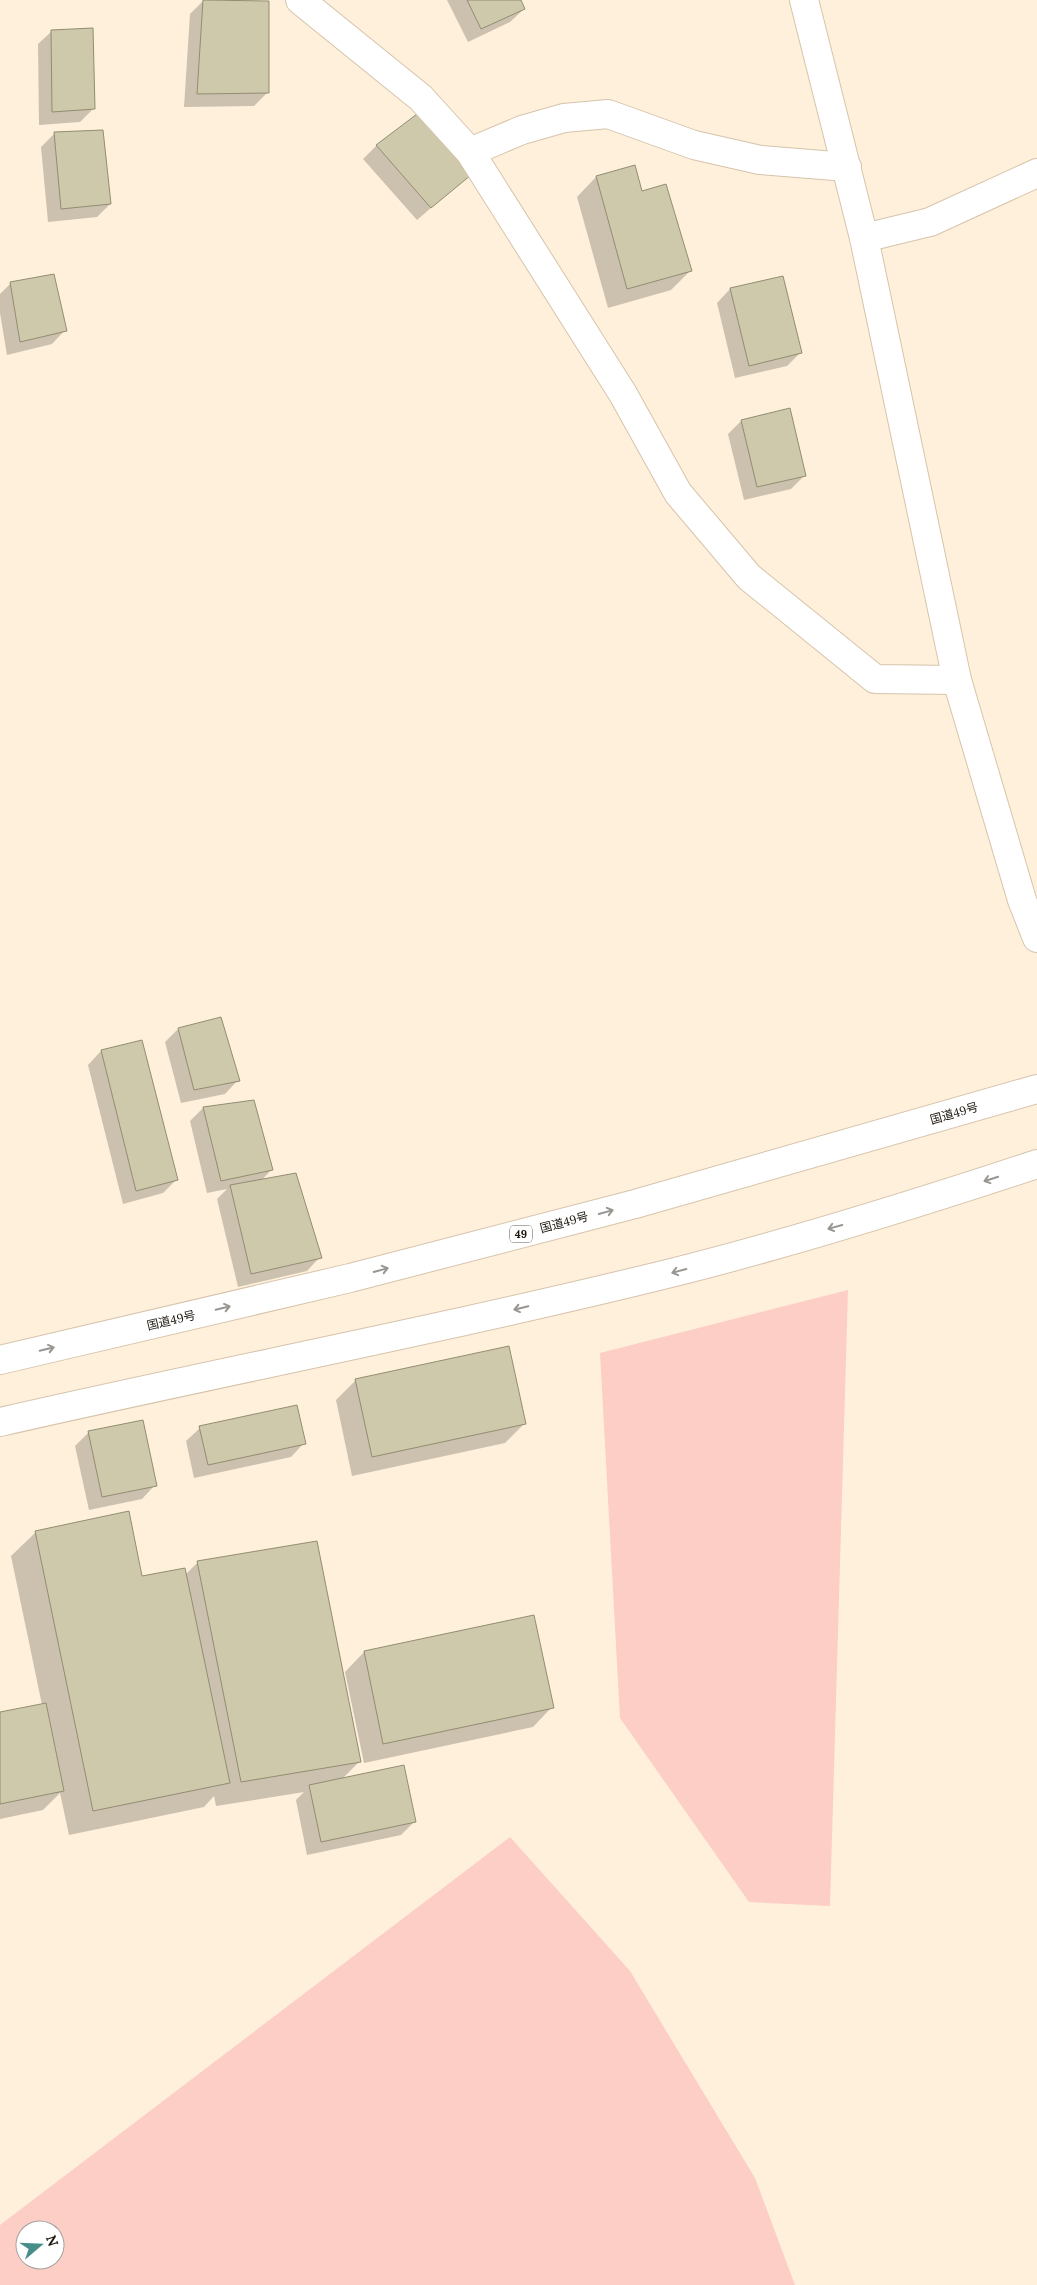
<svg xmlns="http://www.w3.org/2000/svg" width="1037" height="2285" font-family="Lora,'Noto Sans JP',serif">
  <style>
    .green { fill: #fccec6; fill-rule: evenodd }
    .shadow { fill: #0003 }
    .building { fill: #cec9ab; stroke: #928d72 }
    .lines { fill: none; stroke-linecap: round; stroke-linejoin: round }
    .street-casing { stroke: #d6c4ab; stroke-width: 30 }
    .secondary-casing { stroke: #d6c4ab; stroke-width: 30 }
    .highway-casing { stroke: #d6c4ab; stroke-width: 30 }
    .street { stroke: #fff; stroke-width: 28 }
    .secondary { stroke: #fff; stroke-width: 28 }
    .highway { stroke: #fff; stroke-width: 28 }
    .oneway { stroke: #999692 }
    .labels { text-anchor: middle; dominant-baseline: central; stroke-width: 4; stroke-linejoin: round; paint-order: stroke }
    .shield { fill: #fff; stroke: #605c56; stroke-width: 1 }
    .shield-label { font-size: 11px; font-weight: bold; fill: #1c160d }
    .street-label { font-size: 12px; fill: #1c160d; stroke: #fff }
  </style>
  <rect width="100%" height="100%" fill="#fff0db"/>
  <path class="green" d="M848 1290 830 1906 749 1902 620 1718 600 1353Z
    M510 1837 630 1971 755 2178 795 2285H0V2225ZM25 2230H55V2260H25Z"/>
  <path class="shadow" d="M204 0 267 93 254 106 184 107 190 14Z
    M447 0H520L524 9 510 22 468 42Z
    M52 31 94 108 80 122 39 125 38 44Z
    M55 133 110 204 97 217 48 222 41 147Z
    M377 145 470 174 417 220 363 159Z
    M634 167 642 192 690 271 671 290 608 308 577 197 596 177Z
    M11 283 65 330 52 344 7 355 0 313V294Z
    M730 289 800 353 787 366 735 378 717 303Z
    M741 421 804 476 791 489 744 500 728 434Z
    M178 1029 238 1080 225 1094 181 1103 165 1042Z
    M101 1051 176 1180 163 1193 123 1204 88 1065Z
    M203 1108 272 1169 261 1181 320 1257 307 1271 238 1287 217 1199 227 1189 207 1193 190 1121Z
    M356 1380 524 1424 505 1443 352 1476 336 1400Z
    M142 1422 155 1485 142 1499 89 1510 75 1446 88 1433Z
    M200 1428 304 1443 291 1457 194 1478 186 1441Z
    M36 1532 141 1578 185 1575 198 1562 359 1762 342 1779 414 1822 401 1835 307 1855 296 1800 304 1792 216 1806 214 1796 204 1807 69 1835 60 1793 43 1810 0 1819V1713L42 1705 11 1556Z
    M364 1652 552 1707 533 1727 364 1763 345 1672Z"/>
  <path class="building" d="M203 0 269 1V93L197 94Z
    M467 0H521L525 9 481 29Z
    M93 28 95 109 52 112 51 30Z
    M421 111 471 175 431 208 376 145Z
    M103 130 111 204 61 209 54 132Z
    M635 165 642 191 666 184 692 271 627 289 596 176Z
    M54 274 67 331 20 342 10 282Z
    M783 276 802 353 749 366 730 288Z
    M790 408 806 476 757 487 741 420Z
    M221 1017 240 1081 194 1090 178 1028Z
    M142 1040 178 1180 136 1191 101 1050Z
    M254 1100 273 1170 221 1181 203 1107Z
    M296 1173 322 1258 251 1274 230 1185Z
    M509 1346 526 1424 372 1457 355 1379Z
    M297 1405 306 1444 208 1465 199 1426Z
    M143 1420 157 1486 102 1497 88 1431Z
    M129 1511 142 1576 185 1568 230 1783 93 1811 35 1531Z
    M317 1541 361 1762 241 1782 197 1561Z
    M534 1615 554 1708 383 1744 364 1651Z
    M46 1703 64 1791 0 1804V1712Z
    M404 1765 416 1822 321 1842 309 1785Z"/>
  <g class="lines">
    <defs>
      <path id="street" d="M300 0 421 98 470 152 623 394 678 493 749 577 875 679 957 680
        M470 152 522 130 564 118 608 114 694 145 760 160 847 167
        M864 238 930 222 1037 173"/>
      <path id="secondary" d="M804 0 864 238 957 680 1022 900 1037 938"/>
      <path id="highway" d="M0 1360 350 1278 635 1204 1037 1089
        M0 1422C223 1371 449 1328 671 1273 795 1242 916 1204 1037 1164"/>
    </defs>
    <use href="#street" class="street-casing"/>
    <use href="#secondary" class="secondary-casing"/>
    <use href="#highway" class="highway-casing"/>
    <use href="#street" class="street"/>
    <use href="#secondary" class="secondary"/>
    <use href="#highway" class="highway"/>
  </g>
  <defs><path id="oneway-shaft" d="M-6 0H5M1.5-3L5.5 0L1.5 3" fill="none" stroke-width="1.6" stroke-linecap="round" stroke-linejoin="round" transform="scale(1.25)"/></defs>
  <g class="oneway">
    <use href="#oneway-shaft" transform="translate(991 1179) rotate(162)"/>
    <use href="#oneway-shaft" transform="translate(606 1212) rotate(-15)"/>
    <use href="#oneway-shaft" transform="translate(835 1227) rotate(165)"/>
    <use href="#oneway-shaft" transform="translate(381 1270) rotate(-15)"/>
    <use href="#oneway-shaft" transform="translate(679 1271) rotate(165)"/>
    <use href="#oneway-shaft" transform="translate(223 1308) rotate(-13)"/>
    <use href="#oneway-shaft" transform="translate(521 1308) rotate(167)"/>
    <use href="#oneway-shaft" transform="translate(47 1349) rotate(-13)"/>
  </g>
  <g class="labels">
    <rect class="shield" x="510" y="1225.5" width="22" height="17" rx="4"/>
    <g class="shield-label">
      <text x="521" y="1234">49</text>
    </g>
    <g class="street-label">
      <text transform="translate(954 1113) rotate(-16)">国道49号</text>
      <text transform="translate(564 1222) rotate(-15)">国道49号</text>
      <text transform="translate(171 1320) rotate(-13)">国道49号</text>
    </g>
  </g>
  <g transform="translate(40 2245) rotate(71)"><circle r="24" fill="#ffffff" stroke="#a4a29e"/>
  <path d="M0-4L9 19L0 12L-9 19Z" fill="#478e8a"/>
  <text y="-8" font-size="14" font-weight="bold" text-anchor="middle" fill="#1c160d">N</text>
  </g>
</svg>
